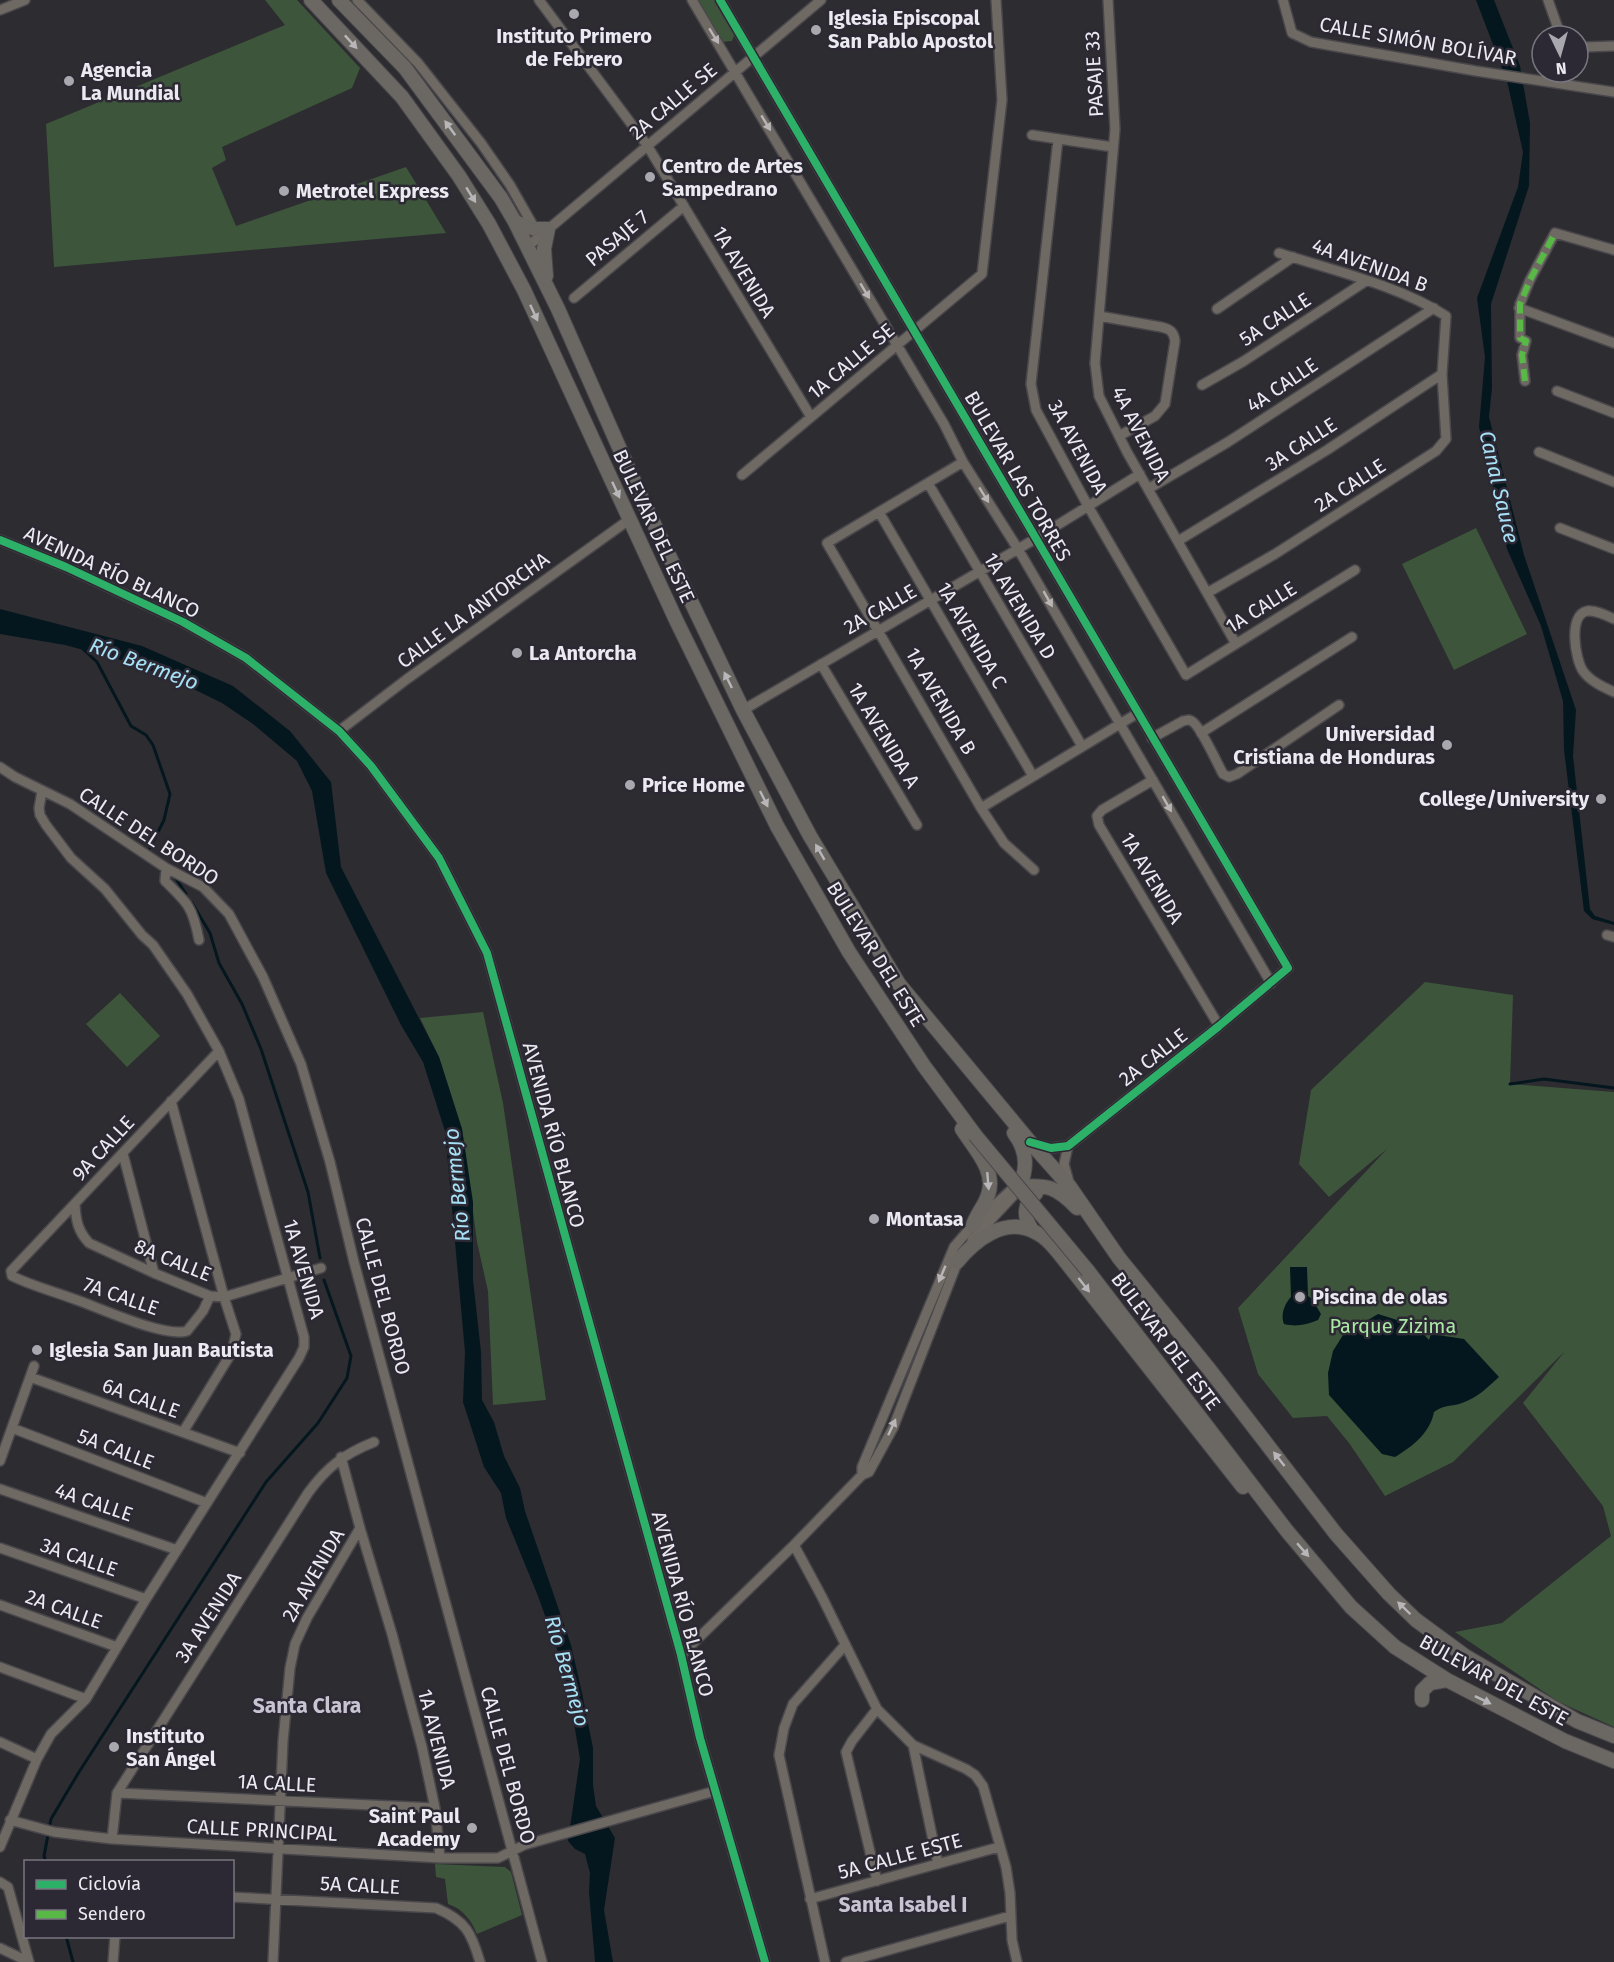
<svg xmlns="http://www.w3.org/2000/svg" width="1614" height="1962" font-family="'Fira Sans',sans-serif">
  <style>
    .green { fill: #3d553b }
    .water { fill: #05171e }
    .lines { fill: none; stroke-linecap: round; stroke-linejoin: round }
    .stream { stroke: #05171e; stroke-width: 3 }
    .minor-casing { stroke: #49474b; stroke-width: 12 }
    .highway-casing { stroke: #49474b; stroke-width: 16 }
    .minor { stroke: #6e6963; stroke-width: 9 }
    .highway { stroke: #6b6864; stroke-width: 14 }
    .highway-bridge-casing { stroke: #49474b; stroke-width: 16; stroke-linecap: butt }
    .highway-bridge { stroke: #6b6864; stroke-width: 14 }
    .quiet { stroke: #58b947; stroke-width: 6; stroke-dasharray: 12 6; stroke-linecap: butt }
    .cycleway-casing { stroke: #2c2934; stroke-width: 11 }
    .cycleway { stroke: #2db169; stroke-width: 8 }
    .oneway { fill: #bab6b8 }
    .oneway2 { fill: #b8b6b9 }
    .poi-dot { fill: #a9a8ae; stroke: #2c2934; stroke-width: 2 }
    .labels { text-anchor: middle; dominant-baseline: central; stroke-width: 5; stroke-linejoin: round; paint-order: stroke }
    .poi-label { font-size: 20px; font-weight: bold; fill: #eceaf1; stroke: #2c2934; text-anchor: start }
    .street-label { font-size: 20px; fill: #eceaf1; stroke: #2c2934 }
    .park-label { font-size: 20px; fill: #aae7a4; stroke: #2c2934 }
    .water-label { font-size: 21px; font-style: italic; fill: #a7e1f6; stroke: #2c2934 }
    .neighbourhood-label { font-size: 21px; font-weight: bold; fill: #c8c4d2; stroke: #2c2934 }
  </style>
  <rect width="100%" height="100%" fill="#2d2c31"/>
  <path class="green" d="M265 0H297L360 68 352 88 222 147 226 160 212 168 236 226 406 167 446 233 54 267 46 124 285 25Z
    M697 0H715L735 33 732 41 722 42Z
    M1476 528 1527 634 1454 670 1402 564Z
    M1425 982 1513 995 1510 1084 1614 1092V1727L1559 1702 1455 1632 1502 1623 1611 1536 1603 1506 1523 1403 1565 1351 1453 1462 1385 1496 1349 1443 1327 1416 1293 1418 1258 1374 1238 1308 1387 1149 1329 1197 1299 1164 1311 1090Z
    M120 993 160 1036 127 1067 86 1024Z
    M483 1012 503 1103 546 1400 493 1405 488 1291 477 1242 462 1129 439 1057 420 1018Z
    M435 1864 505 1867 511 1872 522 1915 477 1934C471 1920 463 1909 448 1904L445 1879 436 1877Z"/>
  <path class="water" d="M1476 0H1494L1520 66 1530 123 1529 186 1491 304 1492 388 1489 417 1524 555 1576 710 1573 756 1590 909 1595 916 1614 922V925L1592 919 1584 911 1564 750 1563 701 1541 626 1507 549 1479 427 1485 357 1477 298 1518 187 1523 152 1507 81Z
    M0 609 142 646 233 686 290 731 331 782 341 867 439 1057 462 1129 473 1202V1280L481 1352 482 1400 494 1422 504 1456 520 1488 525 1511 571 1645 582 1693 593 1748V1785L596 1806 615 1838 604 1910 613 1962H595L589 1892 590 1873 585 1854 575 1849 568 1841 580 1759 569 1693 557 1649 538 1596 506 1518 501 1493 484 1467 463 1402 465 1352 445 1131 423 1062 401 1025 326 873 312 791 297 761 253 724 222 703 179 682 132 663 65 645 0 634Z
    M1290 1267H1307L1308 1296 1312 1299 1321 1314 1318 1320C1306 1325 1296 1327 1284 1324 1280 1315 1285 1303 1291 1297Z
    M1378 1314 1416 1326 1429 1340 1431 1334 1464 1339 1499 1377C1488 1387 1477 1398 1462 1403 1451 1407 1445 1404 1434 1412 1430 1433 1413 1446 1395 1457L1382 1454 1329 1395 1328 1373 1333 1351 1343 1335Z"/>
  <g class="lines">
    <path class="stream" d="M82 648 97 662 131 726 146 735 153 745 170 794 164 820 150 848
      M175 877 186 894
      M192 903 210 933 219 963 242 1004 261 1049 308 1192 320 1258
      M1510 1084 1544 1079 1614 1088
      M46 1862 44 1856 51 1819 79 1772 266 1482 318 1423 347 1378 351 1356 324 1280
      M66 1936 73 1962"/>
    <defs>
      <path id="minor" d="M357 0 418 63 481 143 510 185 535 229
        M539 0 647 145 811 417
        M692 0 944 424 963 462 1018 549 1271 983
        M720 0 1288 968 1219 1026 1068 1146 1051 1148 1034 1144
        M1108 0 1115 129 1095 363 1099 396 1127 452 1236 644
        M1283 0 1292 33 1311 42 1476 71 1614 92
        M1548 0 1559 31 1565 36
        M0 10 25 0
        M1578 44 1584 47 1614 46
        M1032 135 1113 147
        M1058 139 1031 384 1036 410 1088 506 1186 675 1355 570
        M527 247 821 0
        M574 298 684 206
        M1519 308 1614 343
        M1217 309 1293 257
        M1099 316 1161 327C1170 329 1174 332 1175 341L1165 404 1155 416 1119 436
        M1525 381 1522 355 1526 341 1520 338V304L1530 280 1555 233 1614 250
        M1202 385 1244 361 1366 281
        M1557 391 1614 413
        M1539 452 1614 482
        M963 462 827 543 981 808 1004 843 1034 870
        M742 475 982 274 1002 100 996 0
        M928 483 1082 746
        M1148 489 1228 442 1434 308
        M879 512 1033 776
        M1560 528 1614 549
        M0 540 66 567 183 622 246 658 339 731 371 766 439 858 487 953 681 1655 700 1738 765 1962
        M1178 541 1327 450 1442 374
        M1207 593 1275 554 1436 451 1446 439 1442 374 1446 316C1400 286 1332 270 1279 253
        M1614 619C1606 615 1596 610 1587 611 1568 615 1575 659 1583 671 1590 681 1603 687 1614 692
        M821 664 917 825
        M743 710 1035 539 1140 474
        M339 731 407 679 630 519
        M1201 733 1352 637
        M1152 738 1183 721C1188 720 1189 719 1193 722 1202 729 1217 763 1223 774L1229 777 1237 774 1339 705
        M0 767 15 777 70 804 166 868 203 887 229 914 263 977 301 1064 330 1162 354 1262 542 1962
        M1153 780 1102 810 1097 816 1099 825 1219 1026
        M981 808 1138 713
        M166 868 165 881C188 903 193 908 199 940
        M1607 935 1614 937
        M171 1101 224 1297 236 1334 232 1352 183 1432
        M1068 1146 1064 1164 1069 1182
        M123 1154 154 1273
        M75 1205C76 1221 78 1231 89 1243L154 1273 210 1296 224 1297 321 1268
        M972 1240 1015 1194 1019 1187
        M210 1296 203 1311 187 1331C164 1338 98 1307 74 1299 53 1291 32 1286 12 1276L11 1271 219 1051
        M30 1377 240 1453
        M12 1428 207 1503
        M341 1457 360 1528 392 1634 422 1747 435 1808 440 1858
        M0 1461 34 1366
        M862 1475V1467L954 1247 973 1225 1011 1190
        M0 1489 177 1550
        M794 1545 822 1597 877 1709 913 1745 966 1769 975 1775 983 1786 1006 1867 1010 1893 1012 1940 1017 1962
        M0 1548 146 1599
        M0 1605 117 1647
        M681 1655 794 1545 862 1475 869 1472 893 1428 959 1258
        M0 1667 86 1699
        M877 1709 852 1741 846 1752 877 1881
        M0 1742 37 1759
        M913 1745 938 1864
        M117 1793 435 1808
        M10 1820 54 1832 112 1839 440 1858H498L524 1845 715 1791
        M112 1839 117 1793 308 1493C327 1467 344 1454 374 1442
        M0 1847 37 1759 51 1734 86 1699 146 1599 299 1358 304 1347V1337L239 1099 219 1051 187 994 153 945 142 935 105 889 71 858 46 825 40 815 39 808 42 791
        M0 1882 8 1887 29 1962
        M232 1897 436 1908C466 1921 471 1932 480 1962
        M810 1899 999 1847
        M0 1948 29 1962
        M113 1962 115 1936
        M273 1962 283 1741 290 1668 295 1644 307 1618 360 1528
        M825 1962 779 1755 784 1728 793 1704 845 1645
        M846 1962 1010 1916"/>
      <path id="highway" d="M311 0 402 97 459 176 489 224 524 290 676 620 777 826 849 952 924 1066 975 1135
        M339 0 405 68 501 198 515 222 558 309 641 497 743 710 810 836 899 984 1030 1142 1070 1187 1119 1258 1209 1369 1336 1534 1389 1594 1416 1620 1465 1656 1577 1721 1614 1736
        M515 222 535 229H548L544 249 546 276
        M962 1129C974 1148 997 1171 988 1195 985 1205 977 1214 973 1225
        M1014 1133C1027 1150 1028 1169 1019 1187
        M1019 1187C1047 1184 1057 1187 1077 1208
        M1032 1230C1023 1217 1024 1203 1036 1193
        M957 1262C975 1240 1005 1216 1035 1232 1048 1238 1057 1251 1066 1262L1243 1487
        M1088 1271 1287 1531 1351 1607 1395 1647 1447 1680 1565 1741 1614 1761
        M1422 1700V1691L1430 1683 1447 1680"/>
    </defs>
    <use href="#minor" class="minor-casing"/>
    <use href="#highway" class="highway-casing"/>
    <use href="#minor" class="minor"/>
    <use href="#highway" class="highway"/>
    <defs>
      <path id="highway-bridge" d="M975 1135 1088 1271"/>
    </defs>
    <use href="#highway-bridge" class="highway-bridge-casing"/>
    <use href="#highway-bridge" class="highway-bridge"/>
    <path class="quiet" d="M1525 381 1522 355 1526 341 1520 338V304L1530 280 1555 233"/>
    <defs>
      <path id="cycleway" d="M720 0 1288 968 1219 1026 1068 1146 1051 1148 1030 1142
        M0 540 66 567 183 622 246 658 339 731 371 766 439 858 487 953 681 1655 700 1738 765 1962"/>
    </defs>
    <use href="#cycleway" class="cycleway-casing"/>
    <use href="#cycleway" class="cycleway"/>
  </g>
  <defs><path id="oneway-solid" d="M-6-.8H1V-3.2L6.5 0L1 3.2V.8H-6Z" transform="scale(1.5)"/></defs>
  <g class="oneway">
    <use href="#oneway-solid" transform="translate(714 36) rotate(58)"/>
    <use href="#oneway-solid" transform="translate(766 123) rotate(59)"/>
    <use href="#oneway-solid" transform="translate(865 291) rotate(59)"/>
    <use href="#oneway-solid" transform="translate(984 495) rotate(58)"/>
    <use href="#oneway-solid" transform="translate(1048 599) rotate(60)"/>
    <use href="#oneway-solid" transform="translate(1167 804) rotate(60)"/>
    <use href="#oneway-solid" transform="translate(942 1274) rotate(113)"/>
    <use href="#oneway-solid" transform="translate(892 1427) rotate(-65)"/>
  </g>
  <g class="oneway2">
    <use href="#oneway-solid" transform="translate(351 42) rotate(47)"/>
    <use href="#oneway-solid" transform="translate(450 128) rotate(-126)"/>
    <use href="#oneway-solid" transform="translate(471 195) rotate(58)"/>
    <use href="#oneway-solid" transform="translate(534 313) rotate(65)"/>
    <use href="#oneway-solid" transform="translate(616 490) rotate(65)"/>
    <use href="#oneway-solid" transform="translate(728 680) rotate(-116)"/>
    <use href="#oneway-solid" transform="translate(764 799) rotate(64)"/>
    <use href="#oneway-solid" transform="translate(820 852) rotate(-120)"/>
    <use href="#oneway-solid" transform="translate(988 1181) rotate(85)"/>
    <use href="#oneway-solid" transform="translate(1084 1285) rotate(52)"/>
    <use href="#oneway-solid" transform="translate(1279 1459) rotate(-128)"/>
    <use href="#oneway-solid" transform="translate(1303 1550) rotate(49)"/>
    <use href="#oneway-solid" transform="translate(1404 1608) rotate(-136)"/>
    <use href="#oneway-solid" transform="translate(1483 1700) rotate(26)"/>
  </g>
  <g class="poi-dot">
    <circle cx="574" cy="14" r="6"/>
    <circle cx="816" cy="30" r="6"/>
    <circle cx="69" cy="81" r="6"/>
    <circle cx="650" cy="177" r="6"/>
    <circle cx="284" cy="191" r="6"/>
    <circle cx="517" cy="653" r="6"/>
    <circle cx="1447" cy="745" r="6"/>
    <circle cx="630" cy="785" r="6"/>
    <circle cx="1601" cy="799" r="6"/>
    <circle cx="874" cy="1219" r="6"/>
    <circle cx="1300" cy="1297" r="6"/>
    <circle cx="37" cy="1350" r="6"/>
    <circle cx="114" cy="1747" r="6"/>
    <circle cx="472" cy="1828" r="6"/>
  </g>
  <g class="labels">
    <g class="poi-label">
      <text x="828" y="18">Iglesia Episcopal<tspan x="828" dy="23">San Pablo Apostol</tspan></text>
      <text x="574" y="36" text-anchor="middle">Instituto Primero<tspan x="574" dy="23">de Febrero</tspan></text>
      <text x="81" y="70">Agencia<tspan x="81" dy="23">La Mundial</tspan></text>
      <text x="662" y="166">Centro de Artes<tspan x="662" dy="23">Sampedrano</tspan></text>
      <text x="296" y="191">Metrotel Express</text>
      <text x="529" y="653">La Antorcha</text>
      <text x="1435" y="734" text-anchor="end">Universidad<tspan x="1435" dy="23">Cristiana de Honduras</tspan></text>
      <text x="642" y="785">Price Home</text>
      <text x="1589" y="799" text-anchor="end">College/University</text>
      <text x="886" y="1219">Montasa</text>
      <text x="1312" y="1297">Piscina de olas</text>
      <text x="49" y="1350">Iglesia San Juan Bautista</text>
      <text x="126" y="1736">Instituto<tspan x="126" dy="23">San Ángel</tspan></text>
      <text x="460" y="1816" text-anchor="end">Saint Paul<tspan x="460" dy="23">Academy</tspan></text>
    </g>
    <g class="street-label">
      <text transform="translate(1418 41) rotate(10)">CALLE SIMÓN BOLÍVAR</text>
      <text transform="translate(1094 74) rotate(-93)">PASAJE 33</text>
      <text transform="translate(673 101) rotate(-40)">2A CALLE SE</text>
      <text transform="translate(617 238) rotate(-40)">PASAJE 7</text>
      <text transform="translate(1370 265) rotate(20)">4A AVENIDA B</text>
      <text transform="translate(744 272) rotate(59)">1A AVENIDA</text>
      <text transform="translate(1275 319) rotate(-33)">5A CALLE</text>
      <text transform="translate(851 361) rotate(-40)">1A CALLE SE</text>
      <text transform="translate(1282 385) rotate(-34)">4A CALLE</text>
      <text transform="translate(1141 434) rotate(63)">4A AVENIDA</text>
      <text transform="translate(1301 444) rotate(-33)">3A CALLE</text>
      <text transform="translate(1078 447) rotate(62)">3A AVENIDA</text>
      <text transform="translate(1018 476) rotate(60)">BULEVAR LAS TORRES</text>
      <text transform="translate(1350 485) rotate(-33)">2A CALLE</text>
      <text transform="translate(654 526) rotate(65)">BULEVAR DEL ESTE</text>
      <text transform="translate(112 572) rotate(25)">AVENIDA RÍO BLANCO</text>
      <text transform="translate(1020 606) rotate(59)">1A AVENIDA D</text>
      <text transform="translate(1261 607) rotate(-32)">1A CALLE</text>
      <text transform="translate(880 609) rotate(-30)">2A CALLE</text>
      <text transform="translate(473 610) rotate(-36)">CALLE LA ANTORCHA</text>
      <text transform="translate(972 635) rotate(60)">1A AVENIDA C</text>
      <text transform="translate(941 701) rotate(60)">1A AVENIDA B</text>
      <text transform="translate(884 735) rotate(59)">1A AVENIDA A</text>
      <text transform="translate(149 836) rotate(33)">CALLE DEL BORDO</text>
      <text transform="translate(1152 878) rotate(59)">1A AVENIDA</text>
      <text transform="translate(876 954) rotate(58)">BULEVAR DEL ESTE</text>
      <text transform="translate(1153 1057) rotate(-38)">2A CALLE</text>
      <text transform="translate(554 1135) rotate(75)">AVENIDA RÍO BLANCO</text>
      <text transform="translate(103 1148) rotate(-47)">9A CALLE</text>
      <text transform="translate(173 1260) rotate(22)">8A CALLE</text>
      <text transform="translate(304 1269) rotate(74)">1A AVENIDA</text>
      <text transform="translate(121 1296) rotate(19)">7A CALLE</text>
      <text transform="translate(383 1296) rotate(75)">CALLE DEL BORDO</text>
      <text transform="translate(1166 1341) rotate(53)">BULEVAR DEL ESTE</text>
      <text transform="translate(141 1398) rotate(20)">6A CALLE</text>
      <text transform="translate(116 1449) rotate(21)">5A CALLE</text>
      <text transform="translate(94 1502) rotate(19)">4A CALLE</text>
      <text transform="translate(79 1557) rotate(19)">3A CALLE</text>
      <text transform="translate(313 1575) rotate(-60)">2A AVENIDA</text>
      <text transform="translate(683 1604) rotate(75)">AVENIDA RÍO BLANCO</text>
      <text transform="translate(64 1609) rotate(20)">2A CALLE</text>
      <text transform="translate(208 1617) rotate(-57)">3A AVENIDA</text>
      <text transform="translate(1494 1680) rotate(29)">BULEVAR DEL ESTE</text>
      <text transform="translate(437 1739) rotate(76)">1A AVENIDA</text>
      <text transform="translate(508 1765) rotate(75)">CALLE DEL BORDO</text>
      <text transform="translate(277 1783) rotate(3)">1A CALLE</text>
      <text transform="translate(262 1830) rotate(3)">CALLE PRINCIPAL</text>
      <text transform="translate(900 1856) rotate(-15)">5A CALLE ESTE</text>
      <text transform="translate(360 1885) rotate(3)">5A CALLE</text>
    </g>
    <g class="park-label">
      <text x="1393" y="1326">Parque Zizima</text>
    </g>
    <g class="water-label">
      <text transform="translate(1499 487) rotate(77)">Canal Sauce</text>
      <text transform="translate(144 664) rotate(20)">Río Bermejo</text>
      <text transform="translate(457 1185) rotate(-96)">Río Bermejo</text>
      <text transform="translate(567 1671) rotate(74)">Río Bermejo</text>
    </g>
    <g class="neighbourhood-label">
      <text x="307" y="1706">Santa Clara</text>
      <text x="903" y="1905">Santa Isabel I</text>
    </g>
  </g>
  <rect x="24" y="1860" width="210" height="78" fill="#2c2934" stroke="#797680" stroke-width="1.5"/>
  <rect x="36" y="1880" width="30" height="9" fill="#2db169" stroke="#797680" stroke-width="1.5"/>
  <text x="78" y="1890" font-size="18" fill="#eceaf1">Ciclovía</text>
  <rect x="36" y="1910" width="30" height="9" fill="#58b947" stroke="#797680" stroke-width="1.5"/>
  <text x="78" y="1920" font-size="18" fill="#eceaf1">Sendero</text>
  <g transform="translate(1560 54) rotate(175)"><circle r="28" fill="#2c2934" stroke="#797680" stroke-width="1.5"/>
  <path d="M0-4.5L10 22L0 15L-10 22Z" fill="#a9a8ae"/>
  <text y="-9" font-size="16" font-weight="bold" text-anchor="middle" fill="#eceaf1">N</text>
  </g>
</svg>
